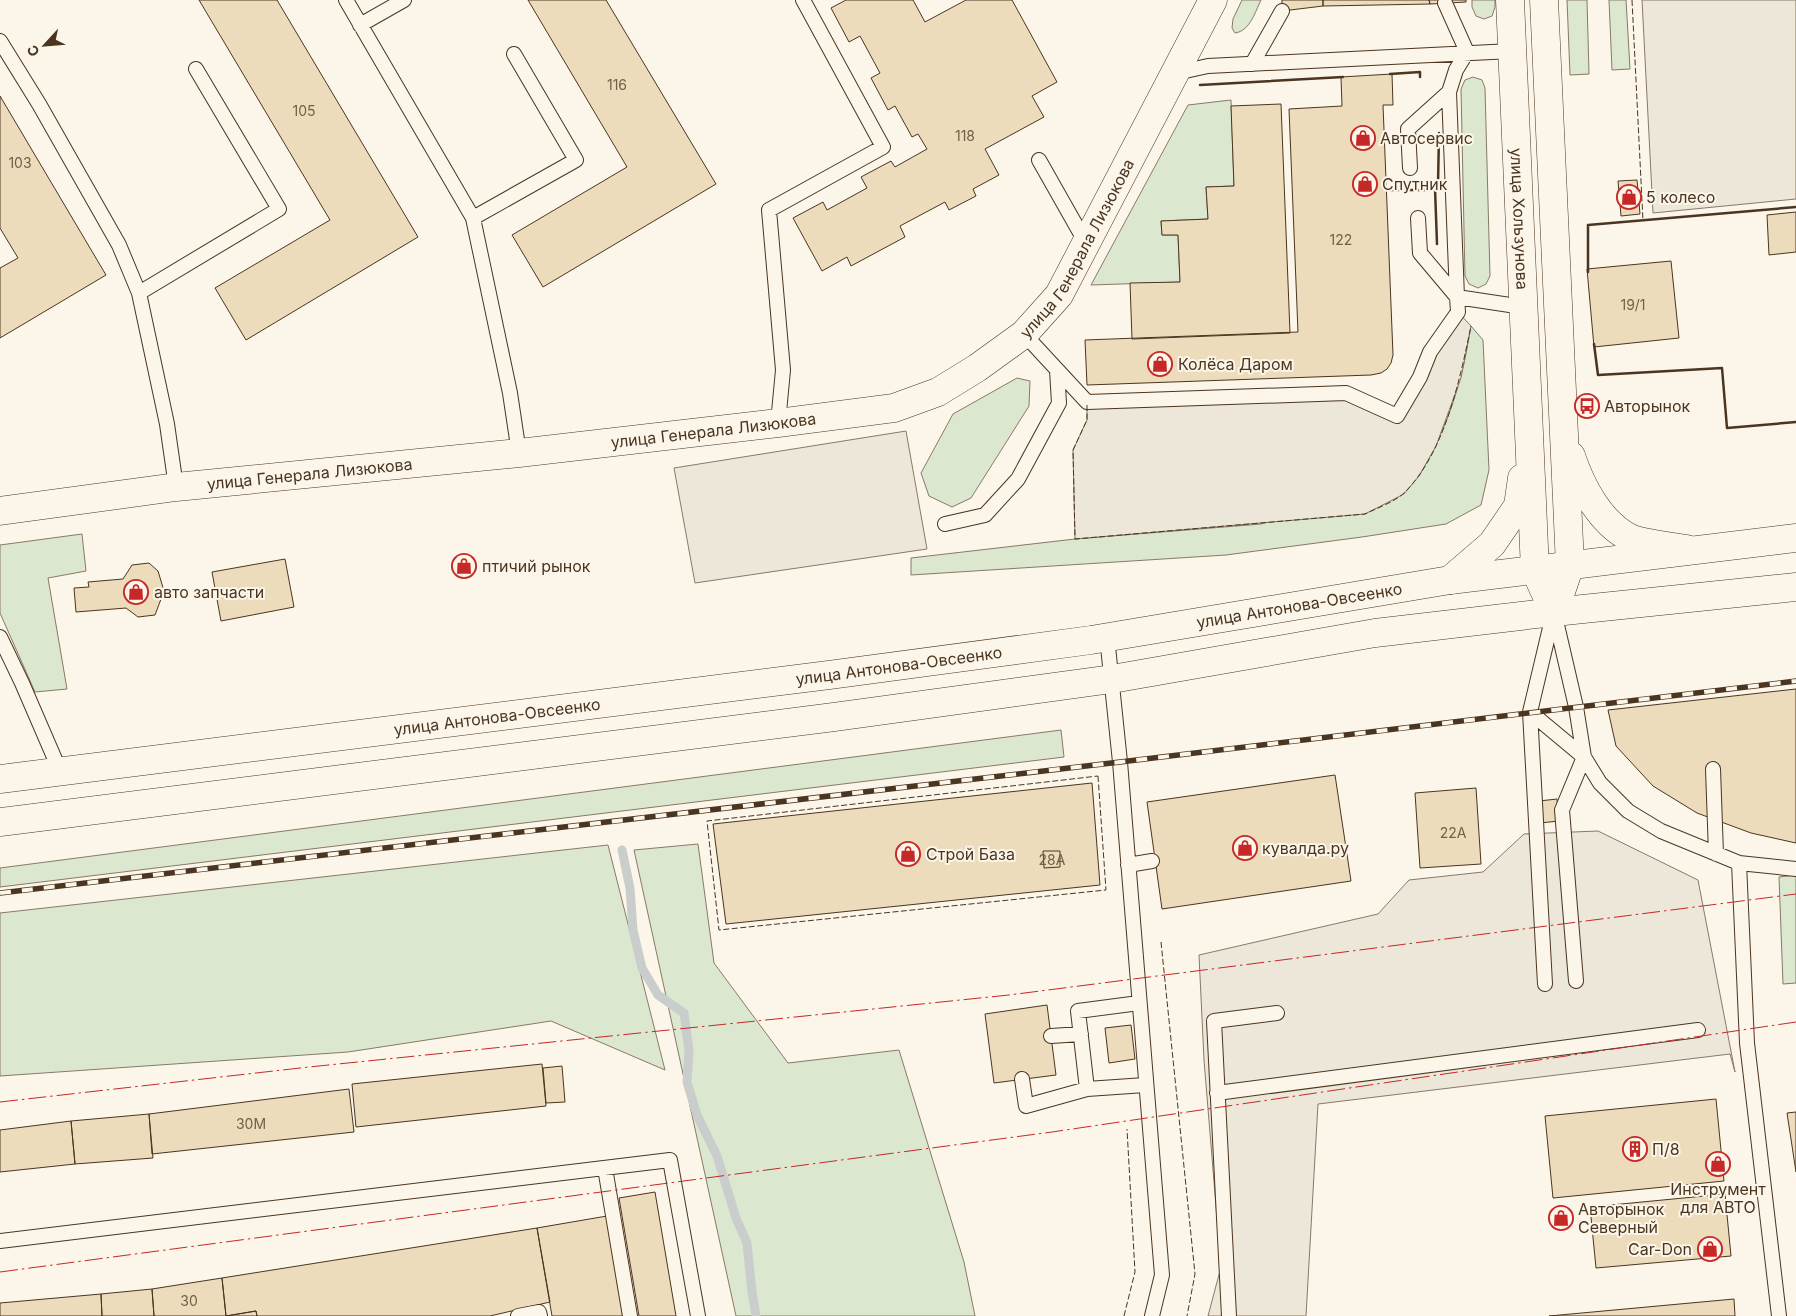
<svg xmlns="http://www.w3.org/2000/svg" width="1796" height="1316" font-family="Inter,sans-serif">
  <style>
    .green { fill: #dce7d0; stroke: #887966 }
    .parking { fill: #ede7d9; stroke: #887966 }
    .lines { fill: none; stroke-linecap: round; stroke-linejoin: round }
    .stream { stroke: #c9cecd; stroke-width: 9 }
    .building { fill: #ecdcbc; stroke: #4a3520 }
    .service-casing { stroke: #4a3520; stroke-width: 16 }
    .tertiary-casing { stroke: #4a3520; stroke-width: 29 }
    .secondary-casing { stroke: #4a3520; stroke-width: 29 }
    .trunk-casing { stroke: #4a3520; stroke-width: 29 }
    .service { stroke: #fbf6e9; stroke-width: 14 }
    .tertiary { stroke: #fbf6e9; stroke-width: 28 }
    .secondary { stroke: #fbf6e9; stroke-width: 28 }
    .trunk { stroke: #fbf6e9; stroke-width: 28 }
    .rail-casing { stroke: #4a3520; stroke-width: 5.5 }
    .rail { stroke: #fbf6e9; stroke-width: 4; stroke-dasharray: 11; stroke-linecap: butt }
    .fence { stroke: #4a3520; stroke-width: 1; stroke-dasharray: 6 2.5; stroke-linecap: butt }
    .wall { stroke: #4a3520; stroke-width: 2.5 }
    .power { stroke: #c62828; stroke-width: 1; stroke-dasharray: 18 4 2.5 4; stroke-linecap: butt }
    .labels { text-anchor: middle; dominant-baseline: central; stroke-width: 4; stroke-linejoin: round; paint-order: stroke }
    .number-label { font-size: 14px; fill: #725f47 }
    .poi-label { font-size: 16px; fill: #4a3520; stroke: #fbf6e9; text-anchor: start }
    .street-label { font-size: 16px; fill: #4a3520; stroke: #fbf6e9 }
  </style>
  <rect width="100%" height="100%" fill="#fbf6e9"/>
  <path class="green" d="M1242 0H1261C1255 12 1250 31 1235 33L1232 28 1233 19Z
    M1472 0H1495V7L1492 16 1484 19 1476 16 1472 7Z
    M1567 0H1587L1589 74 1570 75Z
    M1609 0H1626L1630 69 1612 70Z
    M1473 77 1482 80 1485 88 1490 276 1486 284 1478 288 1469 284 1465 276 1461 89 1465 80Z
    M1231 100 1234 186 1206 187 1208 219 1161 221 1162 235H1178L1180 282 1091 285 1188 105Z
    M1471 326 1483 340 1489 470 1481 505 1446 524 1362 537 1226 555 911 575V558L1075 539 1261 524 1419 476C1437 445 1451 414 1460 379 1465 362 1468 343 1471 326Z
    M1017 378 1030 381 1029 406 971 498 952 507 929 496 921 473 953 414Z
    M82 534 86 571 48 578 67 689 35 692 0 613V545Z
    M1061 730 1064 757 0 887V868Z
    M698 844 714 963 788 1063 899 1050 964 1262 975 1316H736L634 850Z
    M608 845 665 1070 551 1021 348 1052 0 1076V913Z
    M1796 875V983L1783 984 1779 877Z"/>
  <path class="parking" d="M1642 0H1796V199L1653 213Z
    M1458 312 1471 326 1461 378 1436 446 1419 476 1404 494 1365 514 1075 539 1073 450 1087 420V402L1346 393 1397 416Z
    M906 431 927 549 695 583 674 468Z
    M1598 831 1698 880 1735 1072 1730 1054 1318 1104 1306 1316H1208L1221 1267 1204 1060 1199 955 1378 914 1409 880 1483 872 1524 834Z"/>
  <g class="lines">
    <path class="stream" d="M622 850 630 888 633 930 642 968 658 995 684 1013 689 1051 687 1082 697 1115 717 1156 736 1218 747 1243 752 1292 756 1316"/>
  </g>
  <path class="building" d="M199 0H277L418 237 246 340 215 288 330 220Z
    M528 0H606L716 184 543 287 512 235 627 167Z
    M846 0H913L925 22 966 0H1012L1057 82 1032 96 1044 117 985 149 999 175 973 189 976 196 949 210 945 202 900 226 905 237 851 266 847 257 822 271 793 218 823 202 827 210 867 188 861 177 891 161 895 167 927 149 918 134 912 137 895 106 888 110 871 78 880 73 860 36 849 42 831 8Z
    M1282 0H1323V6L1282 11Z
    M1323 0H1429L1430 4 1323 6Z
    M1429 0H1466V2L1430 4Z
    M1392 74 1393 105H1383L1393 355 1391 363 1387 369 1381 373 1371 375 1087 385 1085 340 1298 332 1289 109 1342 106 1341 77Z
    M0 96 106 275 0 338V268L18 258 0 228Z
    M1281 104 1290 333 1132 339 1130 283 1180 282 1178 235H1162L1161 221 1208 219 1206 187 1234 186 1231 106Z
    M1637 180 1640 214 1621 216 1618 181Z
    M1796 212V252L1769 255 1767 215Z
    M1671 261 1679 338 1594 347 1587 269Z
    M285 559 294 607 221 621 212 572Z
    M149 563 158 571 164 591 155 615 138 617 126 608 76 612 74 588 89 587 88 582 123 579 132 565Z
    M1796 689V843L1751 833 1697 813 1653 786 1616 746 1608 710Z
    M1335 775 1351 881 1162 909 1147 802Z
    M1092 783 1100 885 726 924 713 824Z
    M1476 788 1481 864 1420 868 1415 793Z
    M1557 799 1559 821 1540 823 1539 801Z
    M1043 851H1060V867L1044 868Z
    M1047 1005 1056 1075 994 1083 985 1014Z
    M1131 1025 1135 1059 1109 1063 1105 1028Z
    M542 1064 546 1106 356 1127 352 1084Z
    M562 1066 565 1102 546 1103 543 1068Z
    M349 1089 354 1132 152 1154 149 1114Z
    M1716 1099 1724 1181 1553 1198 1545 1116Z
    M1796 1112V1172L1787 1113Z
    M149 1114 153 1158 75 1164 71 1121Z
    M71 1121 75 1164 0 1172V1130Z
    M655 1192 676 1316H639L619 1198Z
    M1725 1194 1731 1256 1596 1268 1590 1207Z
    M607 1216 624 1316H552L537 1228Z
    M537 1228 550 1302 490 1316H257L256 1311 226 1316 222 1278Z
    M222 1278 226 1316 256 1311 257 1316H154L152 1289Z
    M152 1289 154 1316H102L101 1294Z
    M101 1294 102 1316H0V1303Z
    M1734 1299 1735 1316H1549Z"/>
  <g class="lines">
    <defs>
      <path id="service" d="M346 0 473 218 510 393 519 453
        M1445 3 1467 52 1456 70 1449 92 1457 297 1523 307
        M360 25 404 0
        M0 41 39 104 119 245 139 293 167 424 176 487
        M1252 64 1282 11
        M1176 73 1208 66 1512 51
        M1039 160 1086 243
        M1410 168 1408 129 1449 92
        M473 218 576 160 514 54
        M139 293 279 209 196 69
        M1024 334 1087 402 1346 393 1397 416 1420 377 1430 352 1458 312 1457 297 1420 253 1418 218
        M778 423 783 370 769 210 883 147 803 0
        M945 524 985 515 1018 479 1059 403 1057 370
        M1554 612 1576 707 1584 757 1600 783 1628 811 1661 831 1739 863 1796 869
        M0 637 22 683 60 771
        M1107 637 1120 762 1162 1275 1152 1316
        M1530 712 1584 757 1562 810 1576 981
        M1713 769 1716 854
        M1739 863 1747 1043 1779 1316
        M1128 865 1152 861
        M1545 984 1530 712 1553 615
        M1139 1003 1078 1011 1087 1089 1145 1085
        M1051 1036 1081 1034
        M1022 1079 1026 1106 1087 1089
        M1217 1093 1698 1030
        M605 1168 630 1316
        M0 1241 670 1160 698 1316
        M518 1316 539 1312 540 1316
        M1229 1316 1214 1021 1277 1013"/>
      <g id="tertiary">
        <path id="s1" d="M0 511 176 487 519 453 778 423 894 408 938 392 977 368 1024 334 1059 295 1213 0"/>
      </g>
      <g id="secondary">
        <path id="s2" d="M1510 0 1535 570 1554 612"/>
        <path d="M1544 0 1570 565 1554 612"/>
        <path d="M1571 456C1581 486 1600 523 1630 538 1641 543 1673 547 1687 549"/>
        <path d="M1450 580 1492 544 1518 506 1522 478"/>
      </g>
      <g id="trunk">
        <path id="s3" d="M0 779 829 675 1091 640 1450 580 1796 538"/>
        <path d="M0 822 834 717 1112 679 1375 633 1554 612 1796 587"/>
      </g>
    </defs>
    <use href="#service" class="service-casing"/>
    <use href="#tertiary" class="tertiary-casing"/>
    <use href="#secondary" class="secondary-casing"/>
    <use href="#trunk" class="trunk-casing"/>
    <use href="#service" class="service"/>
    <use href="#tertiary" class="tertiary"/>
    <use href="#secondary" class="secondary"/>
    <use href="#trunk" class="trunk"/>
    <defs>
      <path id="rail" d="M0 893 1120 762 1796 681"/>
    </defs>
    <use href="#rail" class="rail-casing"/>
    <use href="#rail" class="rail"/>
    <path class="fence" d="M1632 0 1643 221
      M1087 405V420L1073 450 1075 539 1365 514C1377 508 1395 502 1405 492 1445 452 1460 379 1471 326
      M1098 776 1106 890 719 930 707 821Z
      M1161 942 1195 1274 1187 1316
      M1124 1316 1135 1272 1127 1129"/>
    <path class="wall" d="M1390 74 1420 72V77
      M1200 85 1343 77
      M1435 188 1437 244
      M1387 190H1431L1438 185 1439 133
      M1588 272V225L1796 207
      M1594 344 1598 375 1722 368 1727 428 1796 422"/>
    <path class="power" d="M0 1102 309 1067 1009 995 1796 894
      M0 1272 1052 1132 1796 1022"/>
  </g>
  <defs>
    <symbol id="shop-ring" viewBox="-11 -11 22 22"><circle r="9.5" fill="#fbf6e9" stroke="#c62828" stroke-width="1.5"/><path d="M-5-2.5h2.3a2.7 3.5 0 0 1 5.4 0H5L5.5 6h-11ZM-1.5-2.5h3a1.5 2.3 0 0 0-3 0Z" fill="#c62828"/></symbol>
    <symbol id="bus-ring" viewBox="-11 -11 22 22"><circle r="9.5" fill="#fbf6e9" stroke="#c62828" stroke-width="1.5"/><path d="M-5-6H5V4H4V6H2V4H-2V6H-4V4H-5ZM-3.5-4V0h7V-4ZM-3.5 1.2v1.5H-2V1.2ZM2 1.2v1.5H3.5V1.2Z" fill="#c62828"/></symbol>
    <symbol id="building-ring" viewBox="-11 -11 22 22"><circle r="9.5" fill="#fbf6e9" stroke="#c62828" stroke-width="1.5"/><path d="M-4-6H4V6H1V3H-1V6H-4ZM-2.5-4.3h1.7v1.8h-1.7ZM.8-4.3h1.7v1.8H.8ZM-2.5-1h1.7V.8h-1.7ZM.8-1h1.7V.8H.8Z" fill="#c62828"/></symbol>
  </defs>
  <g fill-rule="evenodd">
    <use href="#shop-ring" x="1349" y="124" width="28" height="28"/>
    <use href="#shop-ring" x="1351" y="170" width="28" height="28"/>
    <use href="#shop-ring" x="1615" y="183" width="28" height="28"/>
    <use href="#shop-ring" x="1146" y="350" width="28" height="28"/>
    <use href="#bus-ring" x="1573" y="392" width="28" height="28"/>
    <use href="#shop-ring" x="450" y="552" width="28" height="28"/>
    <use href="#shop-ring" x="122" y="578" width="28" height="28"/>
    <use href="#shop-ring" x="1231" y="834" width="28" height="28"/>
    <use href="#shop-ring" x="894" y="840" width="28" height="28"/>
    <use href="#building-ring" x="1621" y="1135" width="28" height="28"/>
    <use href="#shop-ring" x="1704" y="1150" width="28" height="28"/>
    <use href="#shop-ring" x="1547" y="1204" width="28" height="28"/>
    <use href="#shop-ring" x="1696" y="1235" width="28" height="28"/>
  </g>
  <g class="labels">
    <g class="number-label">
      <text x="617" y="84">116</text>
      <text x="304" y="110">105</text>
      <text x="965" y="135">118</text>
      <text x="20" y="162">103</text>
      <text x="1341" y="239">122</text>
      <text x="1633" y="304">19/1</text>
      <text x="1453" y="832">22А</text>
      <text x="1052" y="859">28А</text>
      <text x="251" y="1123">30М</text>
      <text x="189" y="1300">30</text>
    </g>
    <g class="poi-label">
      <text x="1380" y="138">Автосервис</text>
      <text x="1382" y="184">Спутник</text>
      <text x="1646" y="197">5 колесо</text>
      <text x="1178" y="364">Колёса Даром</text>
      <text x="1604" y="406">Авторынок</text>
      <text x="482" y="566">птичий рынок</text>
      <text x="154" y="592">авто запчасти</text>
      <text x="1262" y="848">кувалда.ру</text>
      <text x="926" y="854">Строй База</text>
      <text x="1652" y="1149">П/8</text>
      <text x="1718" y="1189" text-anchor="middle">Инструмент<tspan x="1718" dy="18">для АВТО</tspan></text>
      <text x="1578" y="1209">Авторынок<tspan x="1578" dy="18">Северный</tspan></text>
      <text x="1692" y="1249" text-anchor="end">Car-Don</text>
    </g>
    <g class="street-label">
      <text stroke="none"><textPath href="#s2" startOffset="219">улица Хользунова</textPath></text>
      <text stroke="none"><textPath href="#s1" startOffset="1152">улица Генерала Лизюкова</textPath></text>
      <text stroke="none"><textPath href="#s1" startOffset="718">улица Генерала Лизюкова</textPath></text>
      <text stroke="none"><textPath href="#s1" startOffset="312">улица Генерала Лизюкова</textPath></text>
      <text stroke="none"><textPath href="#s3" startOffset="1311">улица Антонова-Овсеенко</textPath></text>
      <text stroke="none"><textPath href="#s3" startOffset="906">улица Антонова-Овсеенко</textPath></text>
      <text stroke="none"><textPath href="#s3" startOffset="501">улица Антонова-Овсеенко</textPath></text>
    </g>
  </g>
  <g transform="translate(45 45) rotate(244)" stroke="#fbf6e9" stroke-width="4" paint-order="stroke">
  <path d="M0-4L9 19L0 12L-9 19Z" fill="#4a3520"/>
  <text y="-8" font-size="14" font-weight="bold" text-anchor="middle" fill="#4a3520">С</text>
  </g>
</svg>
